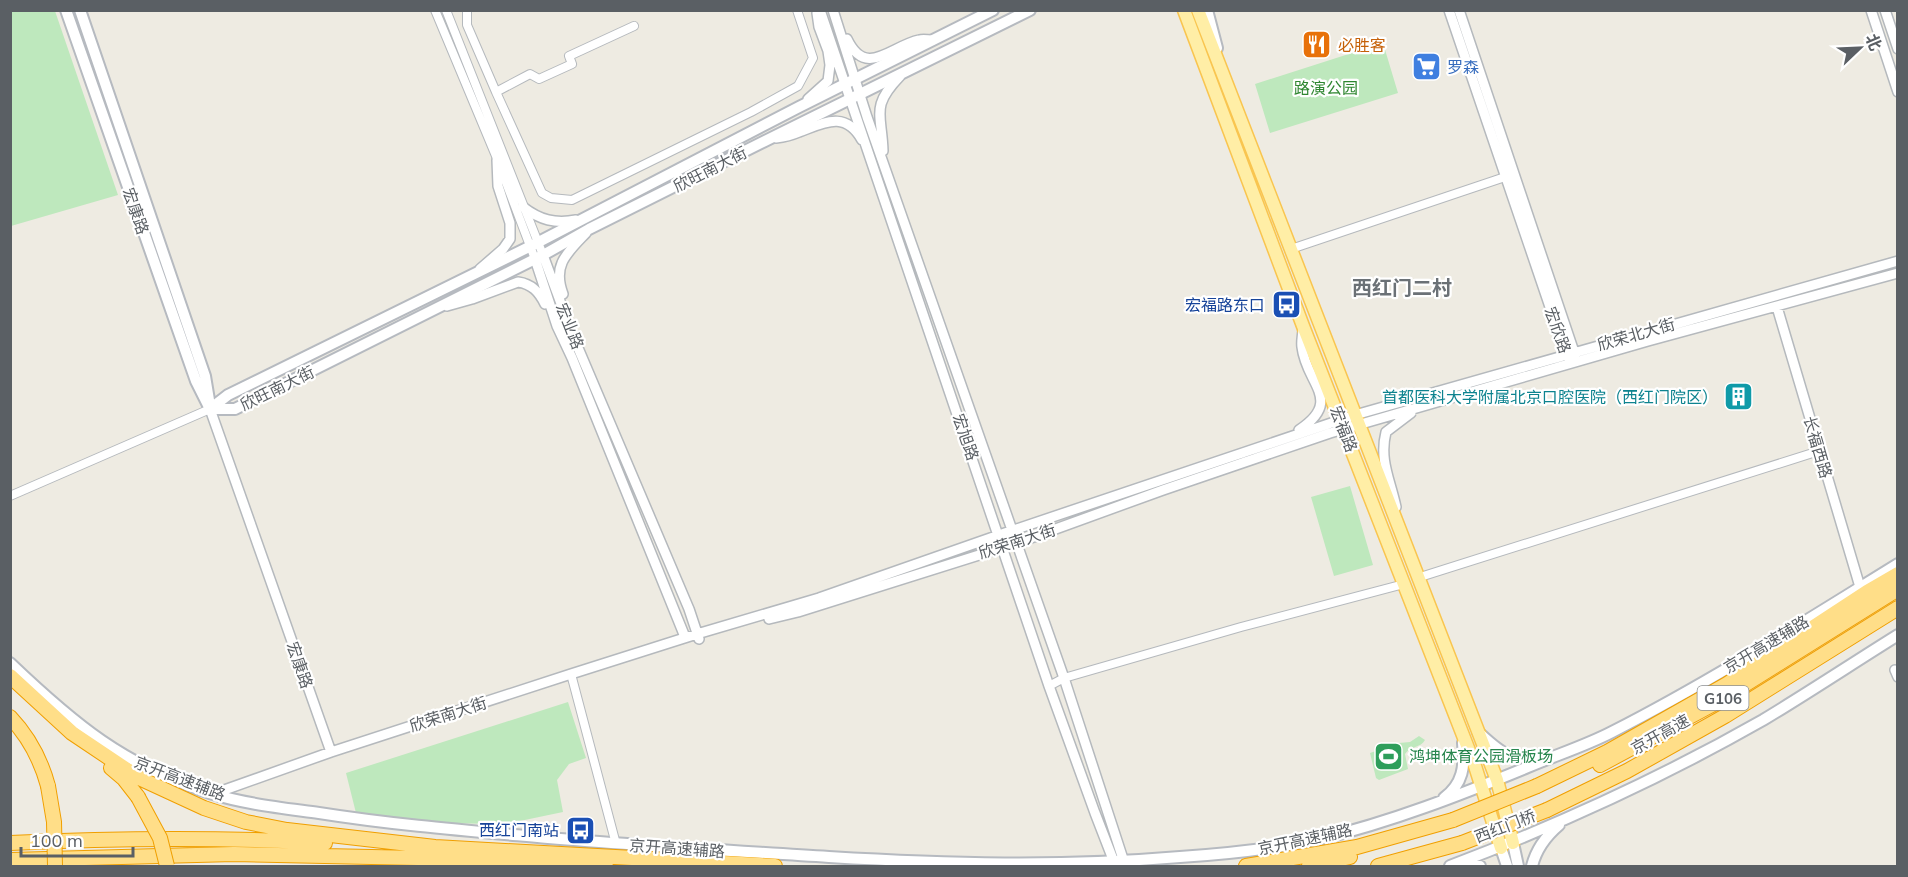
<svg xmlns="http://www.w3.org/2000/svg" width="1908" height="877" font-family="Mulish,'Noto Sans SC',sans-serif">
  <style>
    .green { fill: #bee8bd }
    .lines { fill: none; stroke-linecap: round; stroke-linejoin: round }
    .minor-casing { stroke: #b5b9bd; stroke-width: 10 }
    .tertiary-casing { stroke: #b5b9bd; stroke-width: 12 }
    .secondary-casing { stroke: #b6bac0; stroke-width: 14 }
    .primary-casing { stroke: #f9c550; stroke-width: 15 }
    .motorway-casing { stroke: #f09f00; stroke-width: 16 }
    .minor { stroke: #fff; stroke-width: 8 }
    .tertiary { stroke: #fff; stroke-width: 9 }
    .secondary { stroke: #fff; stroke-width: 10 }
    .primary { stroke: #ffeea6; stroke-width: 12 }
    .motorway { stroke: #ffde88; stroke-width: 14 }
    .motorway-bridge-casing { stroke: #f09f00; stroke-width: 16; stroke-linecap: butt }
    .motorway-bridge { stroke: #ffde88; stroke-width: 14 }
    .labels { text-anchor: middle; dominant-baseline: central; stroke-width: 4.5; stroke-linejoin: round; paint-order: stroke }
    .shield { fill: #fff; stroke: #8c8f92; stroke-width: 1.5 }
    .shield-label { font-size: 15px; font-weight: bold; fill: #5a5f64 }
    .food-label { font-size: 16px; fill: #c56008; stroke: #fff; text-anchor: start }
    .shop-label { font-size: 16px; fill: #366cbe; stroke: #fff; text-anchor: start }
    .park-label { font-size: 16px; fill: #2f8631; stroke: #fff }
    .street-label { font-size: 16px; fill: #5a5f64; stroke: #fff }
    .transit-label { font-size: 16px; fill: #164399; stroke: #fff; text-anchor: end }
    .culture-label { font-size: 16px; fill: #0d838f; stroke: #fff; text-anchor: end }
    .leisure-label { font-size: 16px; fill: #27864d; stroke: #fff; text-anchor: start }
    .quarter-label { font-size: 20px; font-weight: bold; fill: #6b7176; stroke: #fff }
  </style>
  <rect width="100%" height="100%" fill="#eeebe2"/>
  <path class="green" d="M11 10 55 11 118 195 11 226Z
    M1383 43 1398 93 1270 133 1255 84Z
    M1350 486 1373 565 1334 576 1311 497Z
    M568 702 586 758 569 764 557 780 563 812 505 824 432 823 356 813 346 773Z
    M1419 736 1425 740C1421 748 1410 746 1405 754L1408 769 1379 780 1376 778 1370 753 1399 743 1410 742Z"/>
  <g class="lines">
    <defs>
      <path id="minor" d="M435 10 496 156 535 259
        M446 10 543 255
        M467 11V25L496 92 530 74 539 79 572 64 569 56 634 26
        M496 92 542 193 551 198 572 200 751 112 798 86 813 58 797 10
        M1291 249 1505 177
        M10 496 210 409
        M1417 578 1819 451
        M571 674 616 844
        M1049 686 1064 678 1241 627 1404 584"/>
      <path id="tertiary" d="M820 10 1049 686 1095 813 1114 862
        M833 10 867 117 1064 678 1124 862
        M1449 10 1567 357
        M1459 10 1574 352V356
        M1871 10 1898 92
        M1885 10 1898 49
        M847 39C866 79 891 46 919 40 923 39 928 40 933 40
        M808 99 828 81 830 65 828 51 819 27 817 13
        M776 138C784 137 792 135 799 132 824 123 845 110 862 140
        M883 151C882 114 870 107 900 76
        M523 207C540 220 555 224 576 220
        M543 255 573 336 689 609 699 639
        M535 259 557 326 572 358 685 637
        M480 269 503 249 510 239V223L498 186 497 160
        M563 294C552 265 567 253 586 233
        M447 306 472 299 518 282C532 284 539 292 545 304
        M1777 307 1860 587
        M210 409 331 752
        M1299 430C1344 400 1306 384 1302 347 1301 341 1303 334 1303 328
        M1396 507C1390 479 1379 460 1386 432L1411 413
        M769 619 798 612 1017 543 1163 490 1330 433 1648 341 1898 273
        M1895 670 1898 677
        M213 794 331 752 571 674 697 634 819 598 999 535 1355 415 1898 261"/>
      <path id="secondary" d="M66 10 196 381 210 409
        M80 10 205 376 209 400
        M993 10 799 107 531 246 228 395 210 409H235L543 255 589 229 765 141 1030 10
        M1207 10 1217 48
        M10 663C74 724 124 766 210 793 244 804 283 808 319 813 395 825 471 831 548 838 642 846 735 851 829 857 946 864 1063 867 1180 857 1227 854 1274 849 1320 839 1391 822 1460 795 1528 767 1556 755 1585 746 1612 732 1710 682 1804 622 1898 564
        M1478 732C1501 753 1510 763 1543 755
        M1444 798C1463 784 1465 766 1463 743
        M1513 843 1518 866
        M1501 848 1507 866
        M1450 866C1558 825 1663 777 1763 720 1808 693 1853 663 1898 635
        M1462 866H1480
        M1532 866C1536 850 1546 836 1559 825"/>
      <path id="primary" d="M1184 10 1303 326 1475 766 1501 848
        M1198 10 1497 780 1513 843"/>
      <path id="motorway" d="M10 676 72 733 139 778 204 808 246 822 287 830 435 847 775 866
        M10 717C29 737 41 760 48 786
        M1600 765 1717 702 1898 589
        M111 768 124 779 138 797
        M1537 786 1607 752 1727 684 1867 592 1898 574
        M1547 810 1627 771 1725 716 1898 608
        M10 843C116 838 220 837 325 843
        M10 860 234 854 465 859 606 866
        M1246 866 1357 847 1453 820
        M1309 866 1350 857
        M1378 866 1462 843"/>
    </defs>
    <use href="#minor" class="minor-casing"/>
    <use href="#tertiary" class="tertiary-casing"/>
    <use href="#secondary" class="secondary-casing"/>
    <use href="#primary" class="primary-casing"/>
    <use href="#motorway" class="motorway-casing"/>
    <use href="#minor" class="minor"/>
    <use href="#tertiary" class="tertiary"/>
    <use href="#secondary" class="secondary"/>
    <use href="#primary" class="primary"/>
    <use href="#motorway" class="motorway"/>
    <defs>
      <path id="motorway-bridge" d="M48 786 54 822 55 866
        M138 797 160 838 167 866
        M1453 820 1537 786
        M1462 843 1547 810"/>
    </defs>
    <use href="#motorway-bridge" class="motorway-bridge-casing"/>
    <use href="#motorway-bridge" class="motorway-bridge"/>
  </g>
  <defs>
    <symbol id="restaurant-square" viewBox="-11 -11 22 22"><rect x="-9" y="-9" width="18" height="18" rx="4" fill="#e8710a" stroke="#fff"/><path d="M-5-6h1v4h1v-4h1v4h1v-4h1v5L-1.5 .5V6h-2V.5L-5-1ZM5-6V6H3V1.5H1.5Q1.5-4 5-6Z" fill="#fff"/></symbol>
    <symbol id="supermarket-square" viewBox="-11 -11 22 22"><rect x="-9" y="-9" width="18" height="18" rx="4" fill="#3f7fe0" stroke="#fff"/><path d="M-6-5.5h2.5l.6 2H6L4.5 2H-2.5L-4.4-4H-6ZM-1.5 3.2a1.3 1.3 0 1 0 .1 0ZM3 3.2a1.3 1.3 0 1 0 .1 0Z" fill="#fff"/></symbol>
    <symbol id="bus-square" viewBox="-11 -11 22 22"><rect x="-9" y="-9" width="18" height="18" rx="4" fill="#1a4fb4" stroke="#fff"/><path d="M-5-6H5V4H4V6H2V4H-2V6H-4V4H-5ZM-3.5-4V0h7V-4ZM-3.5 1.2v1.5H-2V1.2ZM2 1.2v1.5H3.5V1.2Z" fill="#fff"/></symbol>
    <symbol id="building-square" viewBox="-11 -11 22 22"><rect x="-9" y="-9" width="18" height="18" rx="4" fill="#0f9aa8" stroke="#fff"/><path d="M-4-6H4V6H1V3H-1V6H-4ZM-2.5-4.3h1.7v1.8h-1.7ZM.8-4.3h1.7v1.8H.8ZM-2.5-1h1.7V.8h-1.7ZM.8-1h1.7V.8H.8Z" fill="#fff"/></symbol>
    <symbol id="stadium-square" viewBox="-11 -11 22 22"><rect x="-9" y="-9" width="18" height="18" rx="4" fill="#2e9e5b" stroke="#fff"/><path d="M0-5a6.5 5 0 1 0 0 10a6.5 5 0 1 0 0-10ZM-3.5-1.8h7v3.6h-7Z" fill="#fff"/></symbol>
  </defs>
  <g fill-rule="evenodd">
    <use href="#restaurant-square" x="1300" y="28" width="33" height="33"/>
    <use href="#supermarket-square" x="1410" y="50" width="33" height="33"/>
    <use href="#bus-square" x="1270" y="288" width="33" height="33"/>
    <use href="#building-square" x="1722" y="380" width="33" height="33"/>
    <use href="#stadium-square" x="1372" y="740" width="33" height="33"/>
    <use href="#bus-square" x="564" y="814" width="33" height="33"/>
  </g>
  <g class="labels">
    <rect class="shield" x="1697.5" y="686" width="51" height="24" rx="4.5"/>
    <g class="shield-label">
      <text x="1723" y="698">G106</text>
    </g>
    <g class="food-label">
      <text x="1338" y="45">必胜客</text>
    </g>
    <g class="shop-label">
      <text x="1447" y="67">罗森</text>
    </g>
    <g class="park-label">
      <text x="1326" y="88">路演公园</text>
    </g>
    <g class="street-label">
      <text transform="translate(710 169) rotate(-27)">欣旺南大街</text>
      <text transform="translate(136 211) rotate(71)">宏康路</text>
      <text transform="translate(570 326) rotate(68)">宏业路</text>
      <text transform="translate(1558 330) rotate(70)">宏欣路</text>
      <text transform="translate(1636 334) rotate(-16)">欣荣北大街</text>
      <text transform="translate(277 388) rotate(-26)">欣旺南大街</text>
      <text transform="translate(1344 429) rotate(69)">宏福路</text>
      <text transform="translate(966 437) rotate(71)">宏旭路</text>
      <text transform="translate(1818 447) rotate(74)">长福西路</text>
      <text transform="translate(1017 541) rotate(-18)">欣荣南大街</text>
      <text transform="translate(1766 644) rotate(-31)">京开高速辅路</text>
      <text transform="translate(300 665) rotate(71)">宏康路</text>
      <text transform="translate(448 714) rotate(-18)">欣荣南大街</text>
      <text transform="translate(1660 734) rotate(-29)">京开高速</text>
      <text transform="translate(180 778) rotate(21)">京开高速辅路</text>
      <text transform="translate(1505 826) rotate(-21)">西红门桥</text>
      <text transform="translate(1305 839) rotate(-12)">京开高速辅路</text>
      <text transform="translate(677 848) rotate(4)">京开高速辅路</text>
    </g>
    <g class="transit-label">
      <text x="1265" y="305">宏福路东口</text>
      <text x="559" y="830">西红门南站</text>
    </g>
    <g class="culture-label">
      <text x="1718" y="397">首都医科大学附属北京口腔医院（西红门院区）</text>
    </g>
    <g class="leisure-label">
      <text x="1409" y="756">鸿坤体育公园滑板场</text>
    </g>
    <g class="quarter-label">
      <text x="1402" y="287">西红门二村</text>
    </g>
  </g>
  <rect width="1908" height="877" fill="none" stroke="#5a5f64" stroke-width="24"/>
  <g transform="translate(1860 48) rotate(67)" stroke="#ffffff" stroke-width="4.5" paint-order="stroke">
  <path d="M0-4.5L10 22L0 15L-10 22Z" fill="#5a5f64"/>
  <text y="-9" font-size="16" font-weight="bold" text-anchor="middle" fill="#5a5f64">北</text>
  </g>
  <path d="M21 847v9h112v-9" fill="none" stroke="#5a5f64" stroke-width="3"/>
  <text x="30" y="847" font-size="18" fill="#5a5f64" stroke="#ffffff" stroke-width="4.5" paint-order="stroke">100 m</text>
</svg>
